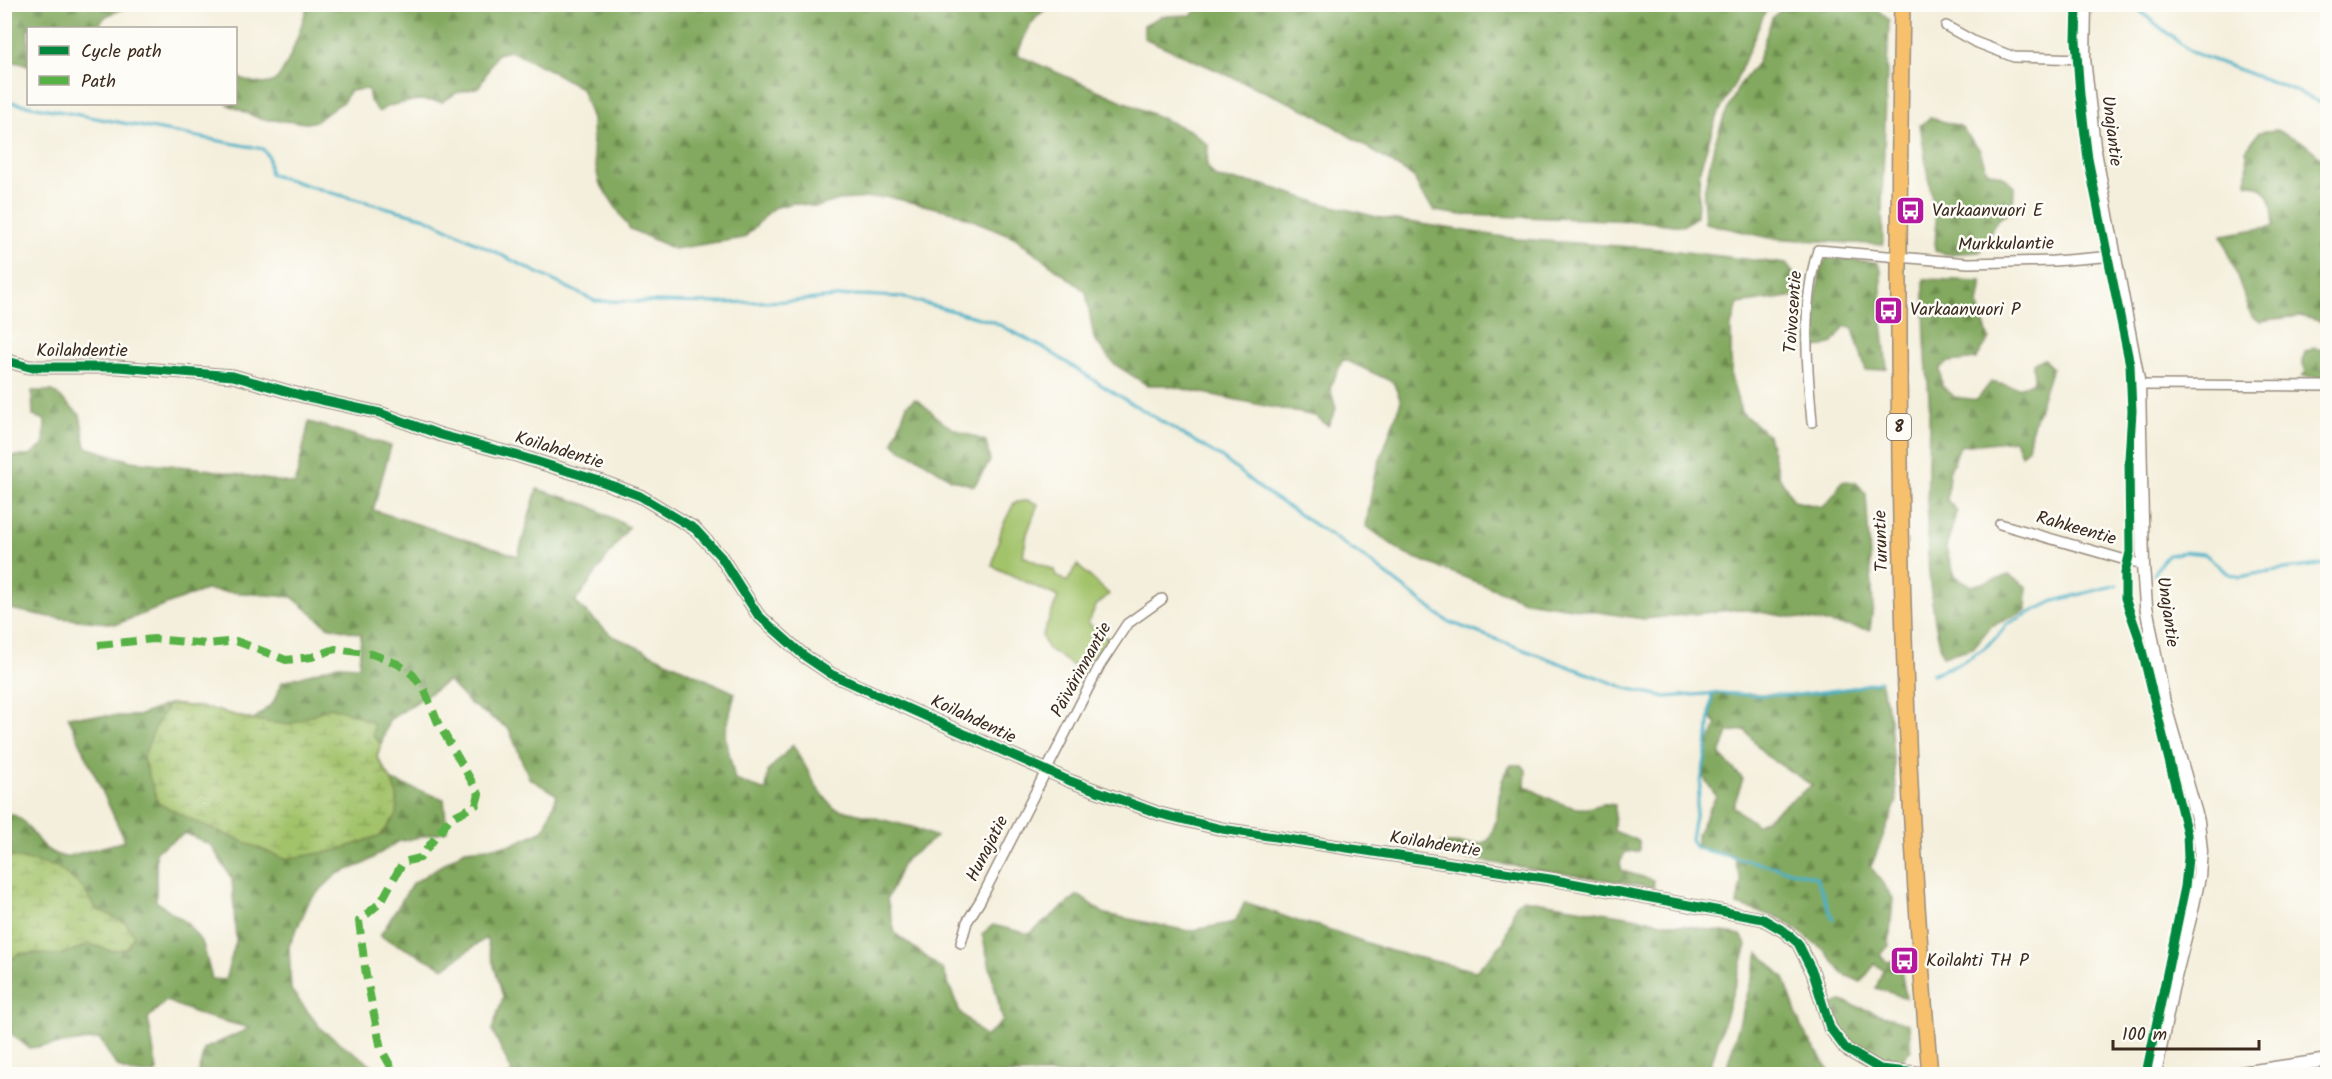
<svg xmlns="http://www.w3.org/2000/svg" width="2332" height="1079" font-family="Kalam,sans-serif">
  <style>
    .green { fill: #a3c36b; stroke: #6f7644; stroke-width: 1.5 }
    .forest { fill: url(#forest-firs); stroke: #5e6a3e; stroke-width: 1.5; fill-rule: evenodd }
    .wetland { fill: url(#wetland-marsh); stroke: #6f7644; stroke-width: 1.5 }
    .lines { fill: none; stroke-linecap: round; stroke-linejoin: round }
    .stream { stroke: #48b1c7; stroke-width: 3 }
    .minor-casing { stroke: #988c7d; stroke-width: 12 }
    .tertiary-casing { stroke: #988c7d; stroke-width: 15 }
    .trunk-casing { stroke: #988c7d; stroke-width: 18 }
    .minor { stroke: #fff; stroke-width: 9 }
    .tertiary { stroke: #fff; stroke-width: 12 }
    .trunk { stroke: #f7c06c; stroke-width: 15 }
    .quiet { stroke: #57b245; stroke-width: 8; stroke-dasharray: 15 8; stroke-linecap: butt }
    .cycleway-casing { stroke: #fdfcf7; stroke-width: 13 }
    .cycleway { stroke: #00873e; stroke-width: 9 }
    .labels { text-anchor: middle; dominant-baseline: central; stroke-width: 5; stroke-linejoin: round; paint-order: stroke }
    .shield { fill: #fdfcf7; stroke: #75695f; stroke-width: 1.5 }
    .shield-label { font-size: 16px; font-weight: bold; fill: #3b2a1e }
    .street-label { font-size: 18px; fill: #3b2a1e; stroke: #fdfcf7 }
    .poi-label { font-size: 18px; fill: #3b2a1e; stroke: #fdfcf7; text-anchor: start }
  </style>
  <defs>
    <pattern id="forest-firs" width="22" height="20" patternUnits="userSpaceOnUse" patternTransform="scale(1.5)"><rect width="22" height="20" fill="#82a95f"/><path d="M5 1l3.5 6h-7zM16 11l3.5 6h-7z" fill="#6c8a4e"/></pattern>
    <pattern id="wetland-marsh" width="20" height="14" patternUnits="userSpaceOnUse" patternTransform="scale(1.5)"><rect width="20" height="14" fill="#a3c36b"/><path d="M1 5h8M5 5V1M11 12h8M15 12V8" fill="none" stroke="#869f57"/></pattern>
  </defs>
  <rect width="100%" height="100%" fill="#fdfcf7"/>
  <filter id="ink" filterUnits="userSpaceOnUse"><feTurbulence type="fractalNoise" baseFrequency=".0167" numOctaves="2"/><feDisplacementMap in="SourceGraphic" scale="12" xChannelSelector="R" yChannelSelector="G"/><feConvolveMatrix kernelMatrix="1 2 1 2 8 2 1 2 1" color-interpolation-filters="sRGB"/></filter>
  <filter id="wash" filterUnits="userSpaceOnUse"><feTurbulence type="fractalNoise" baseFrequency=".008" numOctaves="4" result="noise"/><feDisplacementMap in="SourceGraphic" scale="24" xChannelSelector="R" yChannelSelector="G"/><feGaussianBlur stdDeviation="1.35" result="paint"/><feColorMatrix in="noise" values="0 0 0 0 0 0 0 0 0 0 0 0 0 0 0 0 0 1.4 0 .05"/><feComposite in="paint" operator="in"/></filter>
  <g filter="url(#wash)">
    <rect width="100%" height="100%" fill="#f4efdc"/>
    <path class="green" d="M1027 500 1038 504 1027 534 1023 556 1054 570 1056 576 1067 582 1077 565 1109 594 1096 606 1088 623 1109 639 1091 660 1084 673 1047 648 1042 636 1058 597 992 566 1002 527 1014 503Z"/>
    <path class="forest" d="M1201 4H1773V5L1765 12 1736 81 1716 118 1700 169 1697 216 1683 226 1640 221 1462 215 1435 211 1421 193 1414 177 1313 113 1144 38V25L1162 16 1192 15Z
      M4 5 5 4 132 5 106 16 96 28H28V65L5 60Z
      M308 5H1057C1033 10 1025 35 1017 55L1191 131 1208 145 1207 166 1216 178 1261 184 1317 202 1377 217 1517 239 1661 249 1786 264 1798 279 1796 296 1738 304 1731 326V377L1741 412 1768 435 1779 476 1794 501 1823 507 1836 492 1842 481 1856 482 1866 494 1873 606 1870 630 1741 609 1644 619 1525 601 1405 554 1366 526 1374 477 1401 401 1393 382 1343 359 1330 388 1336 409 1328 426 1315 416 1164 385H1147L1114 364 1094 339 1086 292 1014 237 953 212 889 197 839 200 817 207 794 203 773 208 744 238 674 249 630 229 599 182 593 151 592 119 581 88 548 69 510 51 497 54 479 87 456 93 442 102 418 100 388 106 379 112 370 101 368 89 349 91 344 101 316 121 307 123 260 119 227 104H236V76C246 80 261 87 272 82 288 75 302 22 308 5Z
      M1786 5H1872L1889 20 1882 201 1883 245 1770 238 1705 223 1703 197 1714 145 1724 117 1739 86 1757 63 1772 18Z
      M1930 118 1960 126 1979 149 1987 171 2003 176 2014 186 2013 210 1997 220 1980 252 1946 254 1935 251 1936 224 1920 125Z
      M2276 130 2303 142 2327 163V323L2300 316 2260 321 2252 317 2222 235 2274 226C2272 204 2273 187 2247 183 2247 171 2249 162 2246 150L2259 132Z
      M1827 258 1877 262 1881 269V314L1887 368 1866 371 1853 329 1845 326 1833 343 1817 348 1810 335 1821 266Z
      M1924 279 1982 281 1978 305 1989 339 1976 359 1949 362 1940 368 1942 386 1955 397 1977 400 1991 382 2019 388 2034 381 2033 363 2044 359 2052 368 2031 432 2028 448 2021 455 2015 440 1960 446 1949 473 1947 500 1957 511 1946 548 1955 576 1972 586 2009 575 2027 587 2026 611 1991 626 1973 648 1943 656C1921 580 1928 494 1929 415 1930 396 1927 376 1926 356 1924 331 1924 305 1924 279Z
      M2314 348 2327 351V378L2302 376 2306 372 2302 361 2305 352Z
      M32 391H53L80 415 86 447 131 461 198 468 295 484 309 422 391 446 373 510 518 556 537 489 588 505 629 527 575 602 611 635 735 693 725 735 735 780 766 791 768 771 793 745 820 792 834 808 912 827 936 837 904 861 887 899 895 933 943 970 960 1012 985 1037 1003 1021 982 934 993 925 1029 934 1078 895 1105 914 1189 931 1235 922 1245 902 1297 921 1319 926 1387 950 1476 971 1503 943 1516 904 1523 899 1741 935 1747 945 1708 1074H510L512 1072 492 1030 503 997 486 938 444 968 380 936 412 884 465 850 511 845 544 830 557 795 529 778 509 729 469 703 448 681 389 720 377 757 392 781 444 799 447 831 397 842 364 864 337 874 310 900 289 946 291 990 322 1030 385 1074H198L204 1049 250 1028 204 1016 166 1001 148 1018 157 1071 154 1074C116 1074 118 1069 100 1039L29 1048 5 1029V812C8 814 15 815 18 817 37 831 36 851 65 857L125 841 68 716H138L169 704 208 708 253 720 273 703 282 682 338 665 359 666 361 634 327 626 292 597 205 590 117 624 50 617 5 608 4 449 8 456H28L44 445 45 420 33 416ZM185 833 211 845 232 879 236 941 225 980 212 979 203 944 187 923 156 901V851Z
      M915 399C926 405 932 413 941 421 953 431 971 435 986 441L990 461 974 486 951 479 917 457 901 450 893 442 907 405Z
      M1880 681 1890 719 1897 801 1871 867 1893 898 1889 946 1880 954 1887 962 1899 959 1906 998 1876 988 1883 970 1875 964 1861 982 1843 974 1823 949 1782 919 1737 905 1741 882 1734 857 1697 848V834L1716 796 1702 775 1707 747 1717 724 1710 716 1712 693 1797 695 1852 688ZM1745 730 1765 755 1812 785 1757 825 1733 807 1743 779 1720 755 1728 732Z
      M1511 765H1522L1526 770 1525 786C1539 794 1572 811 1587 808 1603 805 1597 802 1615 805L1614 831 1639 841V851L1625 852 1620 863 1622 871 1653 880 1654 887 1441 855 1438 851 1441 843 1480 844 1489 840C1491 834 1494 827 1496 821 1500 801 1497 781 1511 765Z
      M1759 953 1784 978 1801 1027 1830 1072 1834 1074H1725Z
      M1841 1001 1909 1024 1911 1050 1898 1063 1875 1061 1849 1044 1832 1005Z"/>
    <path class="wetland" d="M169 704 208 708 253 720 289 725 330 707 356 715 373 723V736L381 744 377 757 392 781 397 796V814L381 835 339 850 285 859 196 822 158 803 143 758 156 725Z
      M5 855 57 867 83 888 95 908 126 923 134 935 127 948 112 951 90 944 61 955 19 953 5 965Z"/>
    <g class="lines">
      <path class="stream" d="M2141 12 2191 52 2286 87 2328 106
        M4 101 263 149 268 156 270 174 332 193 426 218 595 301 719 303 794 301 857 295 901 297 994 322 1046 349 1106 388 1221 457 1261 489 1365 558 1447 621 1626 688 1666 697 1719 693 1753 695H1797L1852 688 1880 681
        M2154 575 2162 561 2169 555 2184 552 2205 554 2229 574 2240 577 2269 571 2328 564
        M1932 674 1960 663 1983 649 1997 637 2007 624 2054 601 2117 585
        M1712 693 1707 747 1691 839 1696 848 1816 877 1833 919"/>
    </g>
  </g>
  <g filter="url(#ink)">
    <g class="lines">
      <defs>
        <path id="minor" d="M1946 26 1975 42 2014 57 2084 59
          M2139 385 2328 386
          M1812 422C1807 366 1801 304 1818 250L1968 263 2054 261 2115 256
          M2000 524 2143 565
          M961 943 967 922 980 901 1100 665 1127 624 1162 599"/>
        <path id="tertiary" d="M2085 4 2084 59 2094 146 2139 385 2143 565 2146 606 2164 703 2198 821 2201 851 2199 877 2191 914 2172 989 2155 1074
          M4 360 29 367H118L233 376 303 396 380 413 441 435 516 455 603 482 640 496 695 529 721 557 758 615 803 655 831 674 1070 781 1160 814 1222 829 1550 879 1763 919 1784 931 1798 943 1813 973 1830 1028 1846 1049 1880 1069 1927 1074
          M1936 1074H1958
          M2234 1074 2328 1060"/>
        <path id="trunk" d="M1902 4C1895 361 1898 719 1930 1074"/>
      </defs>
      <use href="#minor" class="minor-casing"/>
      <use href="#tertiary" class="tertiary-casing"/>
      <use href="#trunk" class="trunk-casing"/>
      <use href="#minor" class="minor"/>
      <use href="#tertiary" class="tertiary"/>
      <use href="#trunk" class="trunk"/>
      <path class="quiet" d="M98 645 154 639 207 644 236 641 286 660 312 657 335 649 372 654 398 664 413 675 425 691 438 723 479 794 476 805 450 818 420 858 403 862 381 902 359 921 366 975 381 1049 395 1074"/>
      <defs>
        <path id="cycleway" d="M2077 4 2076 40 2080 95 2088 159 2130 365 2132 411 2129 459 2130 552 2125 573V598L2139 638 2187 834 2188 858 2185 887 2146 1074
          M4 360 29 367H118L233 376 303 396 380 413 441 435 516 455 603 482 640 496 695 529 721 557 758 615 803 655 831 674 1070 781 1160 814 1222 829 1550 879 1763 919 1784 931 1798 943 1813 973 1830 1028 1846 1049 1880 1069 1927 1074"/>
      </defs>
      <use href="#cycleway" class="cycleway-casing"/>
      <use href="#cycleway" class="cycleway"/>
    </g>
  </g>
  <defs>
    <symbol id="bus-square" viewBox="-11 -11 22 22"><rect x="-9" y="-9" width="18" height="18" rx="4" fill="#b5179e" stroke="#fdfcf7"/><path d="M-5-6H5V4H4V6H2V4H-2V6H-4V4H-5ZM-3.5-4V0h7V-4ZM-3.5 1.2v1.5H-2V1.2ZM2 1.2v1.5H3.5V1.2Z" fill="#fff"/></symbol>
  </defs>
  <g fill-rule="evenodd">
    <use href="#bus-square" x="1894" y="194" width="33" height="33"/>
    <use href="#bus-square" x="1872" y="294" width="33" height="33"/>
    <use href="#bus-square" x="1888" y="944" width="33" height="33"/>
  </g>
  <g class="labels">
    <rect class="shield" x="1887" y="414" width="24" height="26" rx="4.5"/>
    <g class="shield-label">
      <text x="1899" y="427">8</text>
    </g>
    <g class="street-label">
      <text transform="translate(2111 131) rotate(83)">Unajantie</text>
      <text transform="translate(2006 245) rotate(-1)">Murkkulantie</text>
      <text transform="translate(1794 312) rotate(-86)">Toivosentie</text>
      <text x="82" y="351">Koilahdentie</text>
      <text transform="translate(559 451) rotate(17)">Koilahdentie</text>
      <text transform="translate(2076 529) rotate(16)">Rahkeentie</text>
      <text transform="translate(1882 541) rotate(-92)">Turuntie</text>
      <text transform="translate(2167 612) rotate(82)">Unajantie</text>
      <text transform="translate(1082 670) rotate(-61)">Päivärinnantie</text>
      <text transform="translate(973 720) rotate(25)">Koilahdentie</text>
      <text transform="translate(1435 845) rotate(9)">Koilahdentie</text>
      <text transform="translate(988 849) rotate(-63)">Hunajatie</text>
    </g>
    <g class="poi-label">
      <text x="1932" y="211">Varkaanvuori E</text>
      <text x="1910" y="310">Varkaanvuori P</text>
      <text x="1926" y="961">Koilahti TH P</text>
    </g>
  </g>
  <rect width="2332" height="1079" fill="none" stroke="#fdfcf7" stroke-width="24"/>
  <rect x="27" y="27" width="210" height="78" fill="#fdfcf7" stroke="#afa8a0" stroke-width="1.5"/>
  <rect x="39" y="46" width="30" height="9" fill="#00873e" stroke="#afa8a0" stroke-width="1.5"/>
  <text x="81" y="57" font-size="18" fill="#3b2a1e">Cycle path</text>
  <rect x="39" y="76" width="30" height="9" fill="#57b245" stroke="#afa8a0" stroke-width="1.5"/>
  <text x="81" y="87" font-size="18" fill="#3b2a1e">Path</text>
  <path d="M2113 1040v9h146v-9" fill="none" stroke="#3b2a1e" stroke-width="3"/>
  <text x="2122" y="1040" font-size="18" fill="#3b2a1e" stroke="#fdfcf7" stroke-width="4.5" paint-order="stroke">100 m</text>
</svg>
